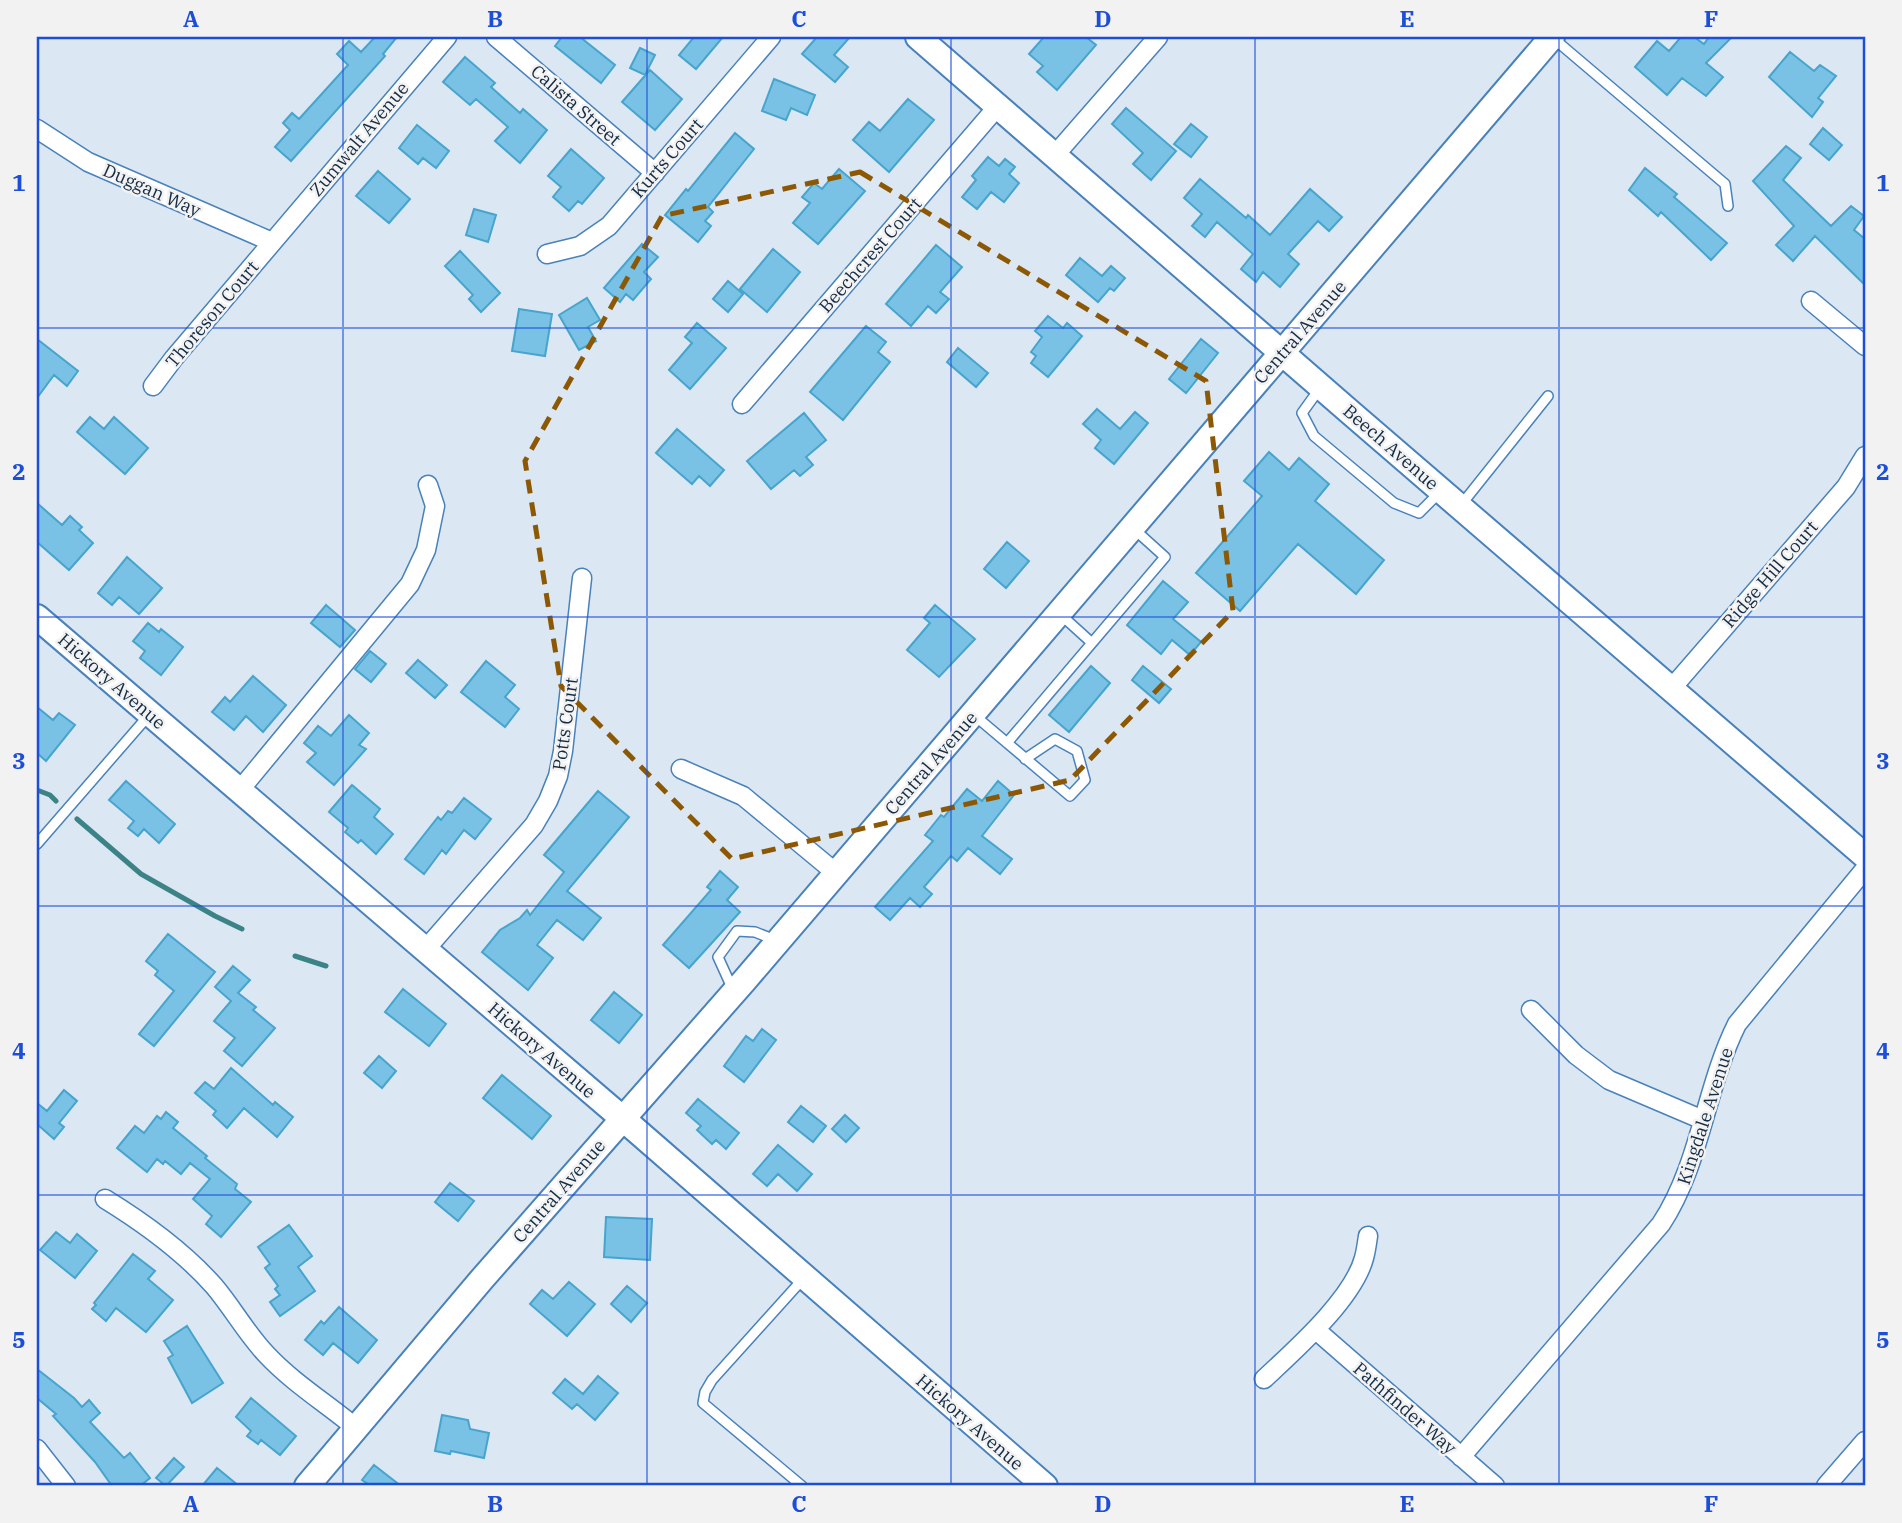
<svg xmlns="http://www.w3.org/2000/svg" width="1902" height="1523" font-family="'IBM Plex Serif',serif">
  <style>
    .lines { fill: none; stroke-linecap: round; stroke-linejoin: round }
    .stream { stroke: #3c8387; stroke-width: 5 }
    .building { fill: #79c2e5; stroke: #46a4cd; stroke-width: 2 }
    .lane-casing { stroke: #4982bb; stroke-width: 12 }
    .street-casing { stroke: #4982bb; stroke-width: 21 }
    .secondary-casing { stroke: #4982bb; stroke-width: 28 }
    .lane { stroke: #fff; stroke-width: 9 }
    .street { stroke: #fff; stroke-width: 18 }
    .secondary { stroke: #fff; stroke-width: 24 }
    .marked { fill: none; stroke: #8c5804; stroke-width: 5; stroke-dasharray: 14 9; stroke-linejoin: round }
    .grid { fill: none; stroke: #1d4ed8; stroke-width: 2; stroke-opacity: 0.55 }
    .labels { text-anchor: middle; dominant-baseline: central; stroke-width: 5; stroke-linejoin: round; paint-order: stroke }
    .street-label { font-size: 18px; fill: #132b43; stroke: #f2f2f2 }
    .neatline { fill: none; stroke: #1d4ed8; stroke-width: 2.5 }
    .grid-label { font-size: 23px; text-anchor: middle; font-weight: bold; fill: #1d4ed8 }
  </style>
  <rect width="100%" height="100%" fill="#dbe7f3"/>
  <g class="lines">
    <path class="stream" d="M37 790 50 795 56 801
      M77 819 141 874 215 916 242 929
      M295 956 326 966"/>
  </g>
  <path class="building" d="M375 37H397L383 54 385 56 291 161 275 147 290 130 283 123 292 113 299 119 348 65 337 54 349 41 361 52Z
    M562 37H580L615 65 601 83 555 46Z
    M694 37H723L696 69 679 55Z
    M817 37H850L834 55 848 67 835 82 802 54Z
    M1044 37H1086L1096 45 1057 90 1037 72 1043 66 1029 54Z
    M1681 37H1694L1704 44 1709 37H1732L1706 63 1723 77 1706 96 1682 78 1667 95 1635 67 1657 41 1669 51Z
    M640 48 655 55 645 75 630 68Z
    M1790 52 1814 71 1820 65 1836 76 1818 98 1823 102 1812 117 1769 77Z
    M465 57 495 83 491 87 520 113 523 109 547 130 520 163 495 141 508 127 476 99 470 105 443 82Z
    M650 70 682 99 655 130 622 102Z
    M774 79 815 95 807 115 791 108 786 120 762 111Z
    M908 99 934 120 889 172 853 140 869 122 880 131Z
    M1126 108 1176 151 1151 180 1133 164 1143 153 1112 124Z
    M1191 124 1207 137 1191 157 1174 144Z
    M417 125 449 151 436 168 423 158 418 164 399 148Z
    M1823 128 1842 145 1829 160 1810 144Z
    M735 133 754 149 708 207 713 212 705 221 711 226 698 242 665 215 686 189 688 191Z
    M1786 146 1801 158 1783 180 1831 226 1851 206 1864 216 1854 230 1865 239V285L1815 236 1793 261 1776 245 1794 226 1753 181Z
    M571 149 604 178 582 204 578 201 569 211 553 197 561 187 548 176Z
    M988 157 999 166 1005 159 1015 167 1009 174 1019 183 1004 202 991 192 977 209 962 197 976 180 972 176Z
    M1645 168 1677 194 1674 197 1727 243 1711 260 1661 212 1658 216 1629 190Z
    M839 169 865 191 818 244 793 223 810 203 802 197 814 183 822 189Z
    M378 171 410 199 389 223 356 196Z
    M1200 179 1246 218 1248 215 1270 235 1310 189 1342 217 1329 231 1318 221 1288 254 1299 264 1280 287 1263 272 1256 282 1241 269 1253 254 1217 222 1205 237 1192 226 1202 214 1184 198Z
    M474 209 496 215 488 242 466 235Z
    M642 244 658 257 644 272 651 279 633 300 626 294 620 302 604 288Z
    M936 245 962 267 940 292 949 299 936 313 928 306 911 326 886 304Z
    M773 249 800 272 767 312 740 289Z
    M460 251 500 293 481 312 469 299 473 295 445 266Z
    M1080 258 1102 276 1111 266 1125 278 1114 291 1110 288 1098 302 1066 275Z
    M728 281 743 294 728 312 713 299Z
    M587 298 600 320 588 327 596 341 579 350 559 315Z
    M519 309 552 314 545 356 512 351Z
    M1048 316 1063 328 1067 323 1082 336 1048 377 1031 363 1036 356 1031 352 1042 337 1035 331Z
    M697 323 726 348 690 389 669 370 692 343 685 337Z
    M866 326 886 342 878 352 890 362 843 420 810 392Z
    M37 339 78 371 67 386 54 375 37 398Z
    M1201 339 1218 353 1186 393 1169 379Z
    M958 348 988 373 976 387 947 362Z
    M1097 409 1120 429 1135 412 1148 423 1114 464 1095 448 1101 440 1083 424Z
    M804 413 826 440 806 457 813 465 800 476 794 470 771 489 747 461Z
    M90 417 104 429 114 417 148 448 125 474 77 432Z
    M677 429 724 470 710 486 699 476 692 484 656 453Z
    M1269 452 1289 470 1299 458 1329 484 1315 501 1384 560 1356 594 1298 544 1240 611 1196 573 1262 496 1244 481Z
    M37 503 62 525 70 516 82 527 79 530 93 543 69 570 37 542Z
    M1007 542 1029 561 1006 588 984 569Z
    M127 557 162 588 139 614 119 597 112 605 98 593Z
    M1163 581 1188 602 1173 619 1201 642 1190 655 1172 640 1161 654 1127 625Z
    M326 605 355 630 340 647 311 623Z
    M935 605 975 639 939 677 907 650 930 623 924 618Z
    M148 623 159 632 161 629 183 647 161 675 140 658 145 651 133 641Z
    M370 651 386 664 371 682 355 669Z
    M418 660 447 685 435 698 406 673Z
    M486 661 515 685 505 697 519 709 505 727 461 692Z
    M1091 666 1110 683 1069 732 1049 715Z
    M1143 666 1171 689 1159 703 1132 680Z
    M253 676 286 705 263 732 246 716 234 730 212 712 225 697 230 702Z
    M37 707 53 720 59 713 75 725 46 761 37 753Z
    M349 715 369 733 359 745 366 749 334 785 307 762 316 753 304 743 318 726 331 736Z
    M126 781 175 824 159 843 144 829 138 836 128 828 134 821 109 800Z
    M998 781 1014 795 982 836 1012 859 1000 874 968 848 957 861 951 856 924 887 932 894 920 907 910 898 890 920 875 907 933 841 925 835 941 815 944 817 967 789 982 801Z
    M352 785 380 809 374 817 393 834 376 854 361 840 358 843 345 832 348 828 329 812Z
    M598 791 629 817 567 891 601 918 583 940 557 920 537 945 553 958 528 990 482 952 500 930 520 918 527 910 530 915 564 872 544 855Z
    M464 798 491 819 475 839 464 830 446 854 442 850 424 874 405 859 438 817 441 820 448 811 452 813Z
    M720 871 738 887 727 900 740 912 689 968 663 945 711 890 707 887Z
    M168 934 215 972 154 1046 139 1034 174 991 155 975 158 971 146 961Z
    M233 966 250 980 238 993 256 1007 253 1010 275 1028 242 1066 224 1051 235 1038 214 1021 231 1001 215 987Z
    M403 989 446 1024 429 1046 385 1012Z
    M614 992 642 1015 619 1043 591 1020Z
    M762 1029 776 1040 744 1082 724 1066 746 1036 753 1041Z
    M379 1056 396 1071 382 1088 364 1073Z
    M231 1068 273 1105 275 1102 293 1117 277 1137 244 1108 227 1128 213 1115 216 1111 195 1093 205 1082 214 1089Z
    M502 1075 551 1116 532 1139 483 1098Z
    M64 1090 77 1101 59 1123 64 1127 54 1139 37 1124V1103L47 1111Z
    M698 1099 739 1133 726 1149 716 1140 712 1144 697 1130 701 1126 686 1113Z
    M801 1106 826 1126 813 1142 788 1122Z
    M166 1112 178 1122 173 1128 207 1156 205 1158 237 1184 235 1189 251 1202 221 1237 206 1224 212 1216 193 1199 210 1179 190 1163 181 1174 165 1161 163 1164 157 1159 147 1172 117 1148 135 1126 144 1133 157 1116 161 1119Z
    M845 1115 859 1128 846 1142 832 1129Z
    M778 1145 812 1174 797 1191 778 1174 767 1186 753 1174Z
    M450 1183 474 1201 458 1221 435 1202Z
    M606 1217 652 1219 650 1260 604 1257Z
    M289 1225 312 1256 298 1267 315 1291 280 1316 270 1302 280 1295 275 1289 278 1286 265 1268 270 1264 258 1247Z
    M56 1232 70 1243 77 1234 97 1251 75 1278 40 1250Z
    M133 1254 155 1271 148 1279 173 1300 146 1332 116 1308 106 1321 92 1309 96 1305 94 1303Z
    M569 1282 595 1304 567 1336 530 1304 542 1290 553 1299Z
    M627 1286 647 1303 631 1322 611 1304Z
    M339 1307 377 1340 358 1363 333 1343 323 1355 305 1340 321 1321 324 1324Z
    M187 1326 223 1383 192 1403 168 1358 173 1355 164 1341Z
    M37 1369 74 1398 82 1407 89 1400 100 1413 90 1422 124 1458 130 1453 150 1478 140 1486H112L95 1462 53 1416 56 1414 37 1398Z
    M598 1376 618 1393 595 1420 577 1404 572 1409 553 1393 565 1379 583 1394Z
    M251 1398 296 1436 280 1455 261 1440 258 1444 247 1436 251 1431 236 1417Z
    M442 1415 468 1420 470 1429 489 1433 484 1458 451 1451 450 1454 435 1451Z
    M174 1458 184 1467 166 1486 156 1478Z
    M374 1465 401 1486H371L362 1480Z
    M217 1468 239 1486H202Z"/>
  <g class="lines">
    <defs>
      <path id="lane" d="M1553 38 1725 184 1728 206
        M1320 388 1302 413 1314 436 1394 503 1419 513 1440 492
        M1461 505 1548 396
        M1060 614 1092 643
        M974 715 1070 796 1085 780 1077 751 1055 739 1025 759
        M1007 743 1165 557 1134 529
        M37 844 149 715
        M733 990 718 957 737 931 755 932 775 940
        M802 1486 703 1403 705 1392 712 1380 803 1279"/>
      <path id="street" d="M496 37 655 173
        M37 129 88 162 272 242
        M1055 155 1158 37
        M547 254 580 246 609 226 771 37
        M1811 301 1865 346
        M153 386 174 358 447 37
        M742 404 998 106
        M1671 689 1846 487 1865 456
        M681 769 743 796 836 873
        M239 791 410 584 426 550 435 506 428 485
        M425 950 534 825 548 801 558 776 563 751 582 578
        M1531 1010 1576 1055 1609 1080 1703 1120
        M105 1199C144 1223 183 1251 214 1286 232 1307 246 1333 266 1354 293 1383 326 1403 356 1428
        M1316 1330 1495 1486
        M1264 1379C1295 1350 1353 1299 1364 1258 1366 1251 1367 1243 1368 1236
        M37 1449 66 1486
        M1461 1457 1661 1224C1701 1163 1705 1088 1737 1024L1865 869
        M1826 1486 1865 1441"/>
      <path id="secondary" d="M918 37 1351 413 1865 856
        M37 617 622 1118 1045 1486
        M307 1486 482 1279 744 981 1552 37"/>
    </defs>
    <use href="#lane" class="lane-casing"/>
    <use href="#street" class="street-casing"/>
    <use href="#secondary" class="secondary-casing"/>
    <use href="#lane" class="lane"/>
    <use href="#street" class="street"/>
    <use href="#secondary" class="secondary"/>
  </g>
  <path class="marked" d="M860 172 1206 381 1233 611 1070 780 732 859 561 686 525 461 662 216Z"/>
  <path class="grid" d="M343 37V1486M647 37V1486M951 37V1486M1255 37V1486M1559 37V1486M37 328H1865M37 617H1865M37 906H1865M37 1195H1865"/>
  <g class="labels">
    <g class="street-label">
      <text transform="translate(576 105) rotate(41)">Calista Street</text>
      <text transform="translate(359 139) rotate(-50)">Zumwalt Avenue</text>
      <text transform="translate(667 158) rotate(-49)">Kurts Court</text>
      <text transform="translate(152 190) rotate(24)">Duggan Way</text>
      <text transform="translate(870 255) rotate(-49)">Beechcrest Court</text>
      <text transform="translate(212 314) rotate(-50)">Thoreson Court</text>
      <text transform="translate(1300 332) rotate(-49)">Central Avenue</text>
      <text transform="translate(1391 447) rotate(41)">Beech Avenue</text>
      <text transform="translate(1770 574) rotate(-49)">Ridge Hill Court</text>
      <text transform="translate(112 681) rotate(41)">Hickory Avenue</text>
      <text transform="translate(565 724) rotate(-82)">Potts Court</text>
      <text transform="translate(931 763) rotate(-49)">Central Avenue</text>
      <text transform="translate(542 1050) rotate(41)">Hickory Avenue</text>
      <text transform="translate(1705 1116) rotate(-72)">Kingdale Avenue</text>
      <text transform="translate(559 1191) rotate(-49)">Central Avenue</text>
      <text transform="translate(1405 1408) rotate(41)">Pathfinder Way</text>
      <text transform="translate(970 1422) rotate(41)">Hickory Avenue</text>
    </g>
  </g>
  <rect width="1902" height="1523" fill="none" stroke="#f2f2f2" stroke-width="77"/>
  <rect x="38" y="38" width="1826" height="1446" class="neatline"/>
  <g class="grid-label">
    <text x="191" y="27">A</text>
    <text x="495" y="27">B</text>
    <text x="799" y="27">C</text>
    <text x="1103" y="27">D</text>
    <text x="1407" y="27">E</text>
    <text x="1711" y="27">F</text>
    <text x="19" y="191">1</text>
    <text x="1883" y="191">1</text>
    <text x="19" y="480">2</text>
    <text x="1883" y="480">2</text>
    <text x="19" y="769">3</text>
    <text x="1883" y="769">3</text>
    <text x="19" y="1059">4</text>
    <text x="1883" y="1059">4</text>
    <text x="19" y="1348">5</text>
    <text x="1883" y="1348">5</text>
    <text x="191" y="1512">A</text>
    <text x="495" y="1512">B</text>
    <text x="799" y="1512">C</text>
    <text x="1103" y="1512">D</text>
    <text x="1407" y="1512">E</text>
    <text x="1711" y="1512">F</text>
  </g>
</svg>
